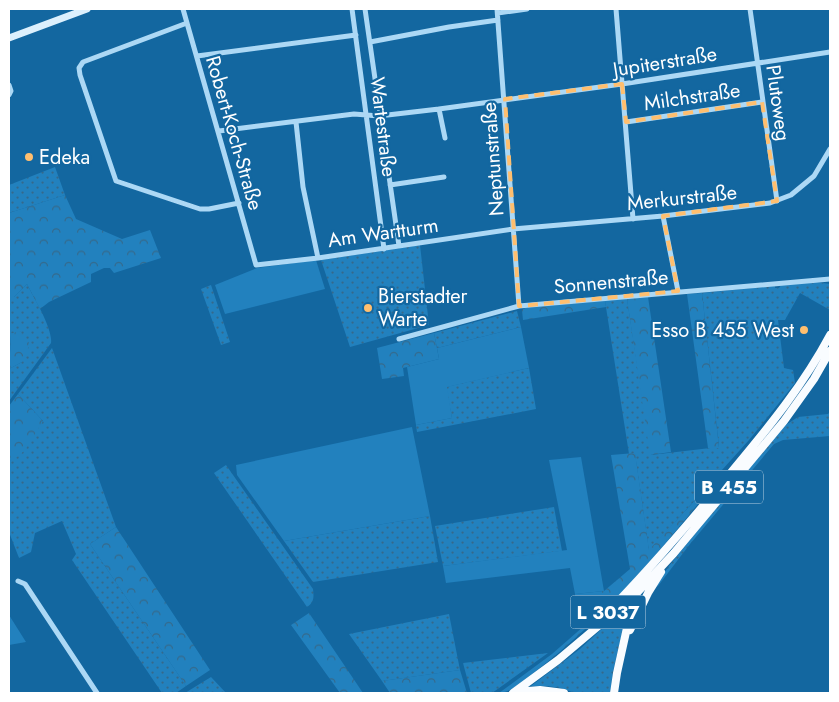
<svg xmlns="http://www.w3.org/2000/svg" width="839" height="702" font-family="Jost,sans-serif">
  <style>
    .grass { fill: url(#grass-dots) }
    .forest { fill: url(#forest-crowns) }
    .garden { fill: #2281be }
    .lines { fill: none; stroke-linecap: round; stroke-linejoin: round }
    .street { stroke: #acd8f5; stroke-width: 5 }
    .secondary { stroke: #dcf0fd; stroke-width: 7 }
    .primary { stroke: #f9fcff; stroke-width: 8 }
    .marked { fill: none; stroke: #ffbf6f; stroke-width: 4; stroke-dasharray: 10 6; stroke-linejoin: round }
    .poi-dot { fill: #ffbf6f; stroke: #1367a0; stroke-width: 2 }
    .labels { text-anchor: middle; dominant-baseline: central; stroke-width: 4.5; stroke-linejoin: round; paint-order: stroke }
    .shield { fill: #1367a0; stroke: #b8d1e2; stroke-width: 1 }
    .shield-label { font-size: 19px; font-weight: bold; fill: #fff }
    .street-label { font-size: 20px; fill: #fff; stroke: #1367a0 }
    .poi-label { font-size: 20px; fill: #fff; stroke: #1367a0; text-anchor: start }
  </style>
  <defs>
    <pattern id="grass-dots" width="8" height="8" patternUnits="userSpaceOnUse" patternTransform="scale(1.25)"><rect width="8" height="8" fill="#2281be"/><path d="M2 2h.1M6 6h.1" fill="none" stroke="#35698b" stroke-width="1.8" stroke-linecap="round"/></pattern>
    <pattern id="forest-crowns" width="20" height="18" patternUnits="userSpaceOnUse" patternTransform="scale(1.25)"><rect width="20" height="18" fill="#2281be"/><path d="M2 6a3 3 0 1 1 6 0M12 15a3 3 0 1 1 6 0" fill="none" stroke="#35698b"/></pattern>
  </defs>
  <rect width="100%" height="100%" fill="#1367a0"/>
  <path class="grass" d="M55 167 65 195 9 213V185Z
    M420 245 429 325 350 347 321 260Z
    M815 282 830 284V310L800 293 785 320H778L784 368 793 370 795 383 749 440 649 551 635 454H629L605 301 627 299 651 455 719 447 702 293 775 286V288H779L781 285Z
    M27 284C34 298 53 329 51 343L9 401V369L22 362 10 334 11 353H9V297H14Z
    M211 285 230 342 221 345 201 289Z
    M517 311 521 327 437 348 434 333Z
    M52 348 116 527 90 544 186 686 176 693H162L72 560 76 554 62 521 35 533 31 552 19 558 9 532V458L11 461 43 421 18 394Z
    M529 368 536 409 417 432 416 425 452 418 446 387Z
    M830 412V436L783 440 774 444 690 544 658 586 654 588 669 566 781 428 798 417 828 414Z
    M226 465 313 589C314 598 314 602 307 607L214 473Z
    M554 507 562 551 443 566 435 526Z
    M430 516 438 562 313 582 284 541Z
    M629 604 613 671 610 693H575L561 688 547 686H531L580 649Z
    M449 614 460 670 382 681 349 634Z
    M548 653 492 693H471L463 663Z
    M211 677 226 693H185Z"/>
  <path class="forest" d="M65 195 76 219 122 239 150 230 161 258 114 273 110 268H104L91 274V282L49 302 40 309 27 284 14 297H9V213Z
    M702 293 719 448H708L687 294Z
    M648 297 671 452 650 455 627 299Z
    M605 301 606 307 523 320 522 310 525 308Z
    M20 331 30 344 22 362 9 369V353H11L10 334Z
    M434 333 439 359 403 368 404 376 382 379 377 348Z
    M18 394 43 421 25 450 11 462 9 458V406Z
    M635 453 649 550 723 470V473C665 545 604 621 528 677 519 683 510 693 499 693L552 654 584 626 580 620 575 594 604 591 630 569 611 455Z
    M116 527 210 670 186 686 90 544Z
    M309 613 363 693H340L291 625Z
    M460 670 467 693H390L382 681Z"/>
  <path class="garden" d="M316 260 325 289 225 314 215 285 257 268Z
    M521 327 529 368 447 387 452 418 416 425 407 367 439 359 437 348Z
    M412 427 430 516 284 541 237 475 236 465Z
    M581 457 604 591 575 594 570 568 446 583 443 566 567 550 549 460Z
    M9 615 26 642 9 645Z"/>
  <g class="lines">
    <path class="street" d="M183 9 256 265 318 258 513 229 663 216 770 203 791 195 814 176 830 149
      M352 9 384 249
      M365 9 399 246
      M497 9 519 306
      M616 9 633 219
      M750 9 777 201
      M498 13 527 9
      M187 23 83 62 79 68 80 75 116 181 200 209H209L239 203
      M370 42 449 27 498 20
      M197 56 356 35
      M9 85 11 91 9 95
      M439 109 445 138
      M296 122 303 187 318 258
      M626 122 762 102
      M219 131 354 114 379 116 439 109 622 84 830 52
      M390 185 444 177
      M663 216 678 291
      M399 339 519 306 830 279
      M18 581 25 584 97 693"/>
    <path class="secondary" d="M9 38 87 9"/>
    <path class="primary" d="M605 615C650 569 692 520 733 470 769 427 804 384 830 335
      M630 630 648 593 661 572
      M516 692 540 690 564 693
      M513 693 558 660 634 596 674 553 784 421 814 379 830 351
      M614 693 617 673 634 596"/>
  </g>
  <path class="marked" d="M622 84 626 122 762 102 777 201 663 216 678 291 519 306 505 99Z"/>
  <g class="poi-dot">
    <circle cx="29" cy="157" r="5"/>
    <circle cx="368" cy="308" r="5"/>
    <circle cx="804" cy="330" r="5"/>
  </g>
  <g class="labels">
    <g class="shield">
      <rect x="695" y="470.5" width="68" height="33" rx="4"/>
      <rect x="570.5" y="595.5" width="75" height="33" rx="4"/>
    </g>
    <g class="shield-label">
      <text x="729" y="487">B 455</text>
      <text x="608" y="612">L 3037</text>
    </g>
    <g class="street-label">
      <text transform="translate(665 62) rotate(-9)">Jupiterstraße</text>
      <text transform="translate(692 97) rotate(-8)">Milchstraße</text>
      <text transform="translate(778 103) rotate(82)">Plutoweg</text>
      <text transform="translate(383 127) rotate(83)">Wartestraße</text>
      <text transform="translate(234 133) rotate(74)">Robert-Koch-Straße</text>
      <text transform="translate(493 159) rotate(-94)">Neptunstraße</text>
      <text transform="translate(682 198) rotate(-6)">Merkurstraße</text>
      <text transform="translate(383 233) rotate(-8)">Am Wartturm</text>
      <text transform="translate(611 282) rotate(-5)">Sonnenstraße</text>
    </g>
    <g class="poi-label">
      <text x="39" y="157">Edeka</text>
      <text x="378" y="296">Bierstadter<tspan x="378" dy="23">Warte</tspan></text>
      <text x="794" y="330" text-anchor="end">Esso B 455 West</text>
    </g>
  </g>
  <rect width="839" height="702" fill="none" stroke="#ffffff" stroke-width="20"/>
</svg>
